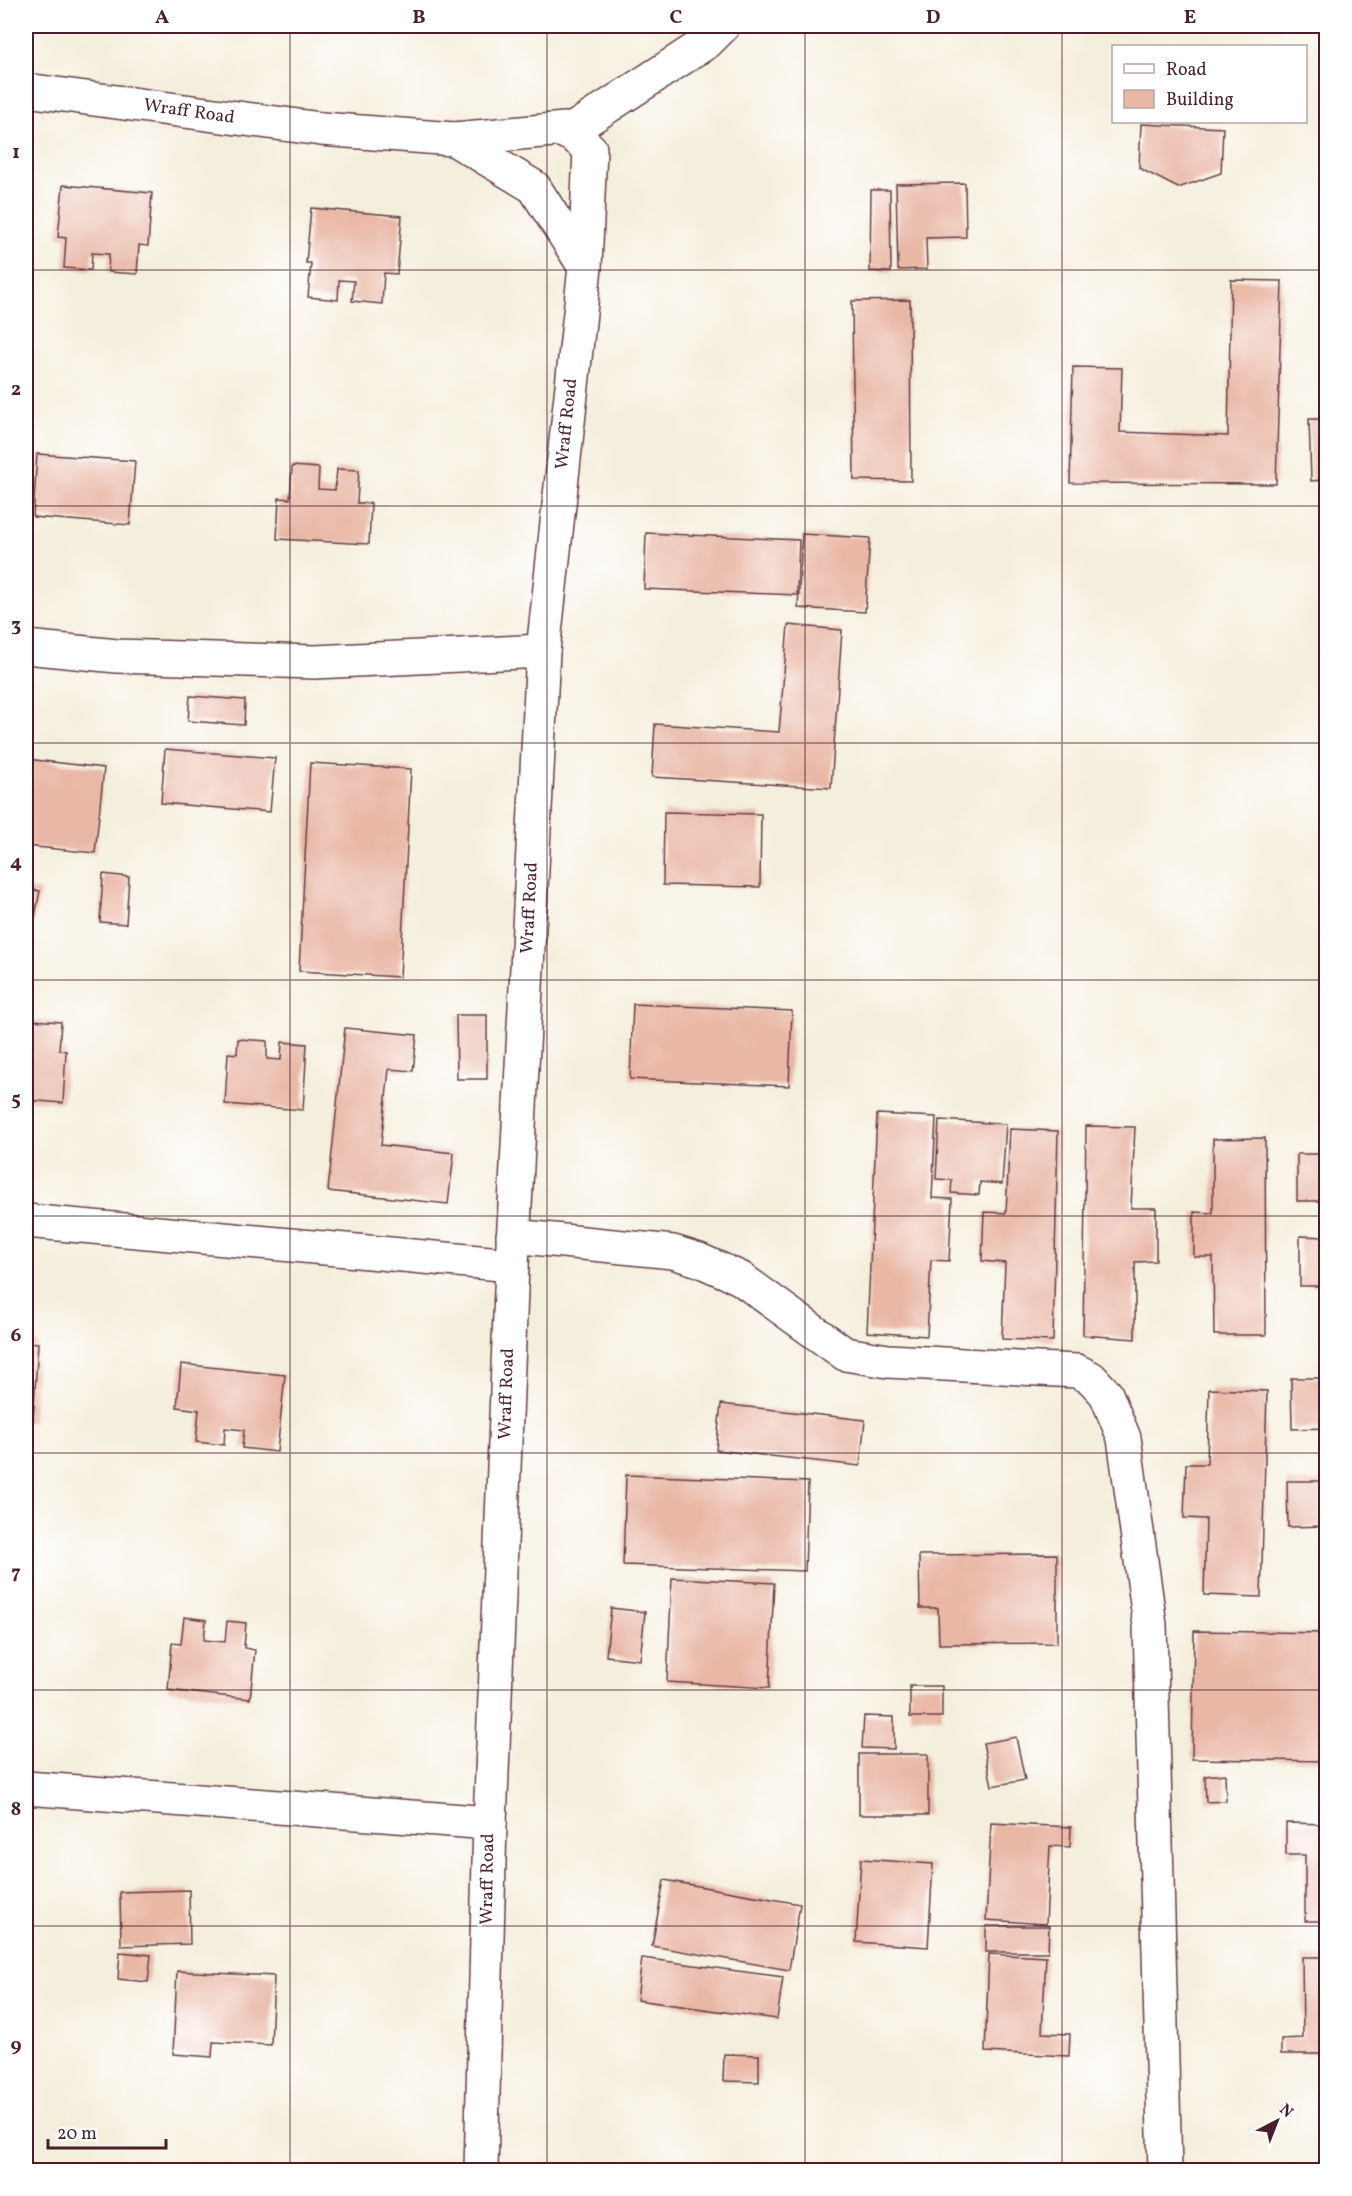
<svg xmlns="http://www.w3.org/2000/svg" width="1352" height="2196" viewBox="0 0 1352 2196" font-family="Vollkorn,serif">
  <rect width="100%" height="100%" fill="#fff"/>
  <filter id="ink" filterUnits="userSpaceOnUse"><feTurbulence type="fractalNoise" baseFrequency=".0167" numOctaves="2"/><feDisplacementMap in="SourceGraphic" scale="12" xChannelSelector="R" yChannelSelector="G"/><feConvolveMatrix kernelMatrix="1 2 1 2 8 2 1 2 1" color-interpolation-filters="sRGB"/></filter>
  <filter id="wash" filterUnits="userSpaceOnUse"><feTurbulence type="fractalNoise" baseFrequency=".008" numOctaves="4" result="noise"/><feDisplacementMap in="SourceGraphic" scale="24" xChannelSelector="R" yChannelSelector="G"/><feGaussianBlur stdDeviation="1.35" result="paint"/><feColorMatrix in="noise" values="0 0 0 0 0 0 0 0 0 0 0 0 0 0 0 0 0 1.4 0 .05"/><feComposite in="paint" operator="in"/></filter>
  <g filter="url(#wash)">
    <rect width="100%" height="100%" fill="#f4eedc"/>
    <g id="blocks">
      <g fill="#e9b7a6">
        <polygon points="1141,124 1223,128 1221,173 1178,188 1139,168"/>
        <polygon points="965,183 966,237 926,238 927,269 898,270 896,184"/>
        <polygon points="63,185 152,193 148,246 139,245 137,274 108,272 109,254 92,253 91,270 64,268 66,238 58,237"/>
        <polygon points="871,190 890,190 891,272 870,271"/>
        <polygon points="311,208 402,216 397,274 384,273 382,304 352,301 354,281 339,280 338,300 308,297 311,263 306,263"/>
        <polygon points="1231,280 1282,281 1276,484 1070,483 1073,367 1122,368 1120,432 1228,436"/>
        <polygon points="910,300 911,481 854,480 852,301"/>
        <polygon points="1309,419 1326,419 1326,480 1311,481"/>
        <polygon points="37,454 135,461 130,525 33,517"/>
        <polygon points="292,466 319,468 318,489 335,490 337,469 359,470 357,503 371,503 369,544 277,539 279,498 290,499"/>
        <polygon points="646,533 799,540 797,595 644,589"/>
        <polygon points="802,534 870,538 865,612 798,608"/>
        <polygon points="788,625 842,630 831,788 652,777 655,724 779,732"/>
        <polygon points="190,696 245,700 244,725 188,721"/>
        <polygon points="165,749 275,758 270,812 161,803"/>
        <polygon points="26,759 104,768 95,853 26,846"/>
        <polygon points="310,763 411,769 400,977 299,971"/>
        <polygon points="664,812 761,814 760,887 663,885"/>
        <polygon points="103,874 129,877 126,924 100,922"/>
        <polygon points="26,889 40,891 33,927 26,926"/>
        <polygon points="633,1004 792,1011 789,1086 630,1079"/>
        <polygon points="456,1015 487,1015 487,1079 457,1079"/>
        <polygon points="31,1020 61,1022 59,1050 66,1051 63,1103 26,1100 26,1036 30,1036"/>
        <polygon points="345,1028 417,1035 413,1071 389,1069 381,1145 454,1153 448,1204 328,1191"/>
        <polygon points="238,1039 267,1041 267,1059 281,1060 282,1042 307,1044 303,1110 225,1104 228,1053 237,1054"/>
        <polygon points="877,1114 936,1117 932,1198 952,1199 949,1261 931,1260 927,1336 867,1332"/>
        <polygon points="939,1120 1006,1124 1002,1184 980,1182 979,1195 951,1193 952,1180 936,1179"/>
        <polygon points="1086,1126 1135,1127 1131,1208 1156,1208 1156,1261 1135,1262 1135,1339 1083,1335"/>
        <polygon points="1010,1129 1058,1131 1053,1341 1002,1339 1005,1263 982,1261 984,1212 1006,1213"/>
        <polygon points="1265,1138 1266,1335 1214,1335 1213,1257 1194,1257 1194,1212 1213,1213 1213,1139"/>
        <rect x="1297" y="1154" width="29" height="47"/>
        <polygon points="1300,1236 1326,1237 1326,1286 1300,1286"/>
        <polygon points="26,1342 38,1343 33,1422 26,1422"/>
        <polygon points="181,1364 285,1375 277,1452 242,1448 244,1430 225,1428 224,1445 196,1442 199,1410 177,1407"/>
        <polygon points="1291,1378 1326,1378 1326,1428 1292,1429"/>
        <polygon points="1209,1389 1267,1391 1261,1597 1204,1595 1206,1519 1184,1518 1186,1464 1207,1464"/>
        <polygon points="721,1404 865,1420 860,1466 716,1450"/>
        <polygon points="626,1475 808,1482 805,1571 623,1565"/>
        <polygon points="1287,1481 1326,1481 1326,1526 1288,1527"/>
        <polygon points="1057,1554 1057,1643 939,1644 938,1608 920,1608 919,1555"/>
        <polygon points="672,1578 774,1583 769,1688 667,1682"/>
        <polygon points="611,1608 645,1612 640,1660 606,1656"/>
        <polygon points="184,1617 206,1620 204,1640 225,1642 227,1621 246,1623 244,1648 255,1650 250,1699 168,1690 172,1643 181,1644"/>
        <polygon points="1194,1631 1326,1633 1326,1761 1192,1759"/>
        <rect x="910" y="1686" width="32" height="31"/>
        <polygon points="864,1716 894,1717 894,1749 862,1748"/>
        <polygon points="1016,1737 1025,1780 992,1786 983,1743"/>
        <rect x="859" y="1754" width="69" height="61"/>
        <polygon points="1225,1774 1226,1801 1206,1802 1205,1776"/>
        <polygon points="991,1823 1071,1827 1070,1847 1050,1846 1046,1924 986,1920"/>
        <polygon points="1286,1823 1326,1824 1326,1921 1305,1921 1305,1855 1286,1855"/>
        <polygon points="861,1859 933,1864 928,1947 856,1942"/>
        <polygon points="664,1880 800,1904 789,1970 652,1946"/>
        <polygon points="189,1890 190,1944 121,1946 120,1892"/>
        <polygon points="986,1926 1049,1926 1048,1952 986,1952"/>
        <polygon points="120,1952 151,1955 148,1982 118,1979"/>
        <polygon points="989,1954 1046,1957 1042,2033 1070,2034 1069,2056 985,2052"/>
        <polygon points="1302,1957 1326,1957 1326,2054 1281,2054 1281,2039 1303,2038"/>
        <polygon points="642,1958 783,1977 777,2019 637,2000"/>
        <polygon points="177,1971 274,1976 271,2045 213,2042 212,2057 173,2054"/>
        <polygon points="724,2054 759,2055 759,2082 723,2081"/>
      </g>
    </g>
  </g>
  <g filter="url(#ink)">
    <use href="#blocks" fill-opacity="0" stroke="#643e46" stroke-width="1.5"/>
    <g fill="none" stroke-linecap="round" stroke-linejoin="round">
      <defs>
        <g id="street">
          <polyline points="26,90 321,129 454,139 534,187 585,267 543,651 512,1265 490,1823 481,2170"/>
          <polyline points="567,133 707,42 723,26"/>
          <polyline points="454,139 565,129 590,149 585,267"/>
          <polyline points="26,647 117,656 315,662 543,651"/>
          <polyline points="26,1221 512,1265"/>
          <polyline points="513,1236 673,1252 699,1260 740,1278 845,1354 888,1361 1077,1371 1091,1378 1106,1394 1124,1438 1150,1625 1165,2170"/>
          <polyline points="26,1788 490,1823"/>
        </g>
      </defs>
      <use href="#street" stroke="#643e46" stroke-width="36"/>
      <use href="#street" stroke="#fff" stroke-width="33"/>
    </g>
  </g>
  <path fill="none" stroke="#4a1f2b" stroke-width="1.5" stroke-opacity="0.55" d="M290,26V2170M547,26V2170M805,26V2170M1062,26V2170M26,270H1326M26,506H1326M26,743H1326M26,980H1326M26,1216H1326M26,1453H1326M26,1690H1326M26,1926H1326"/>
  <g text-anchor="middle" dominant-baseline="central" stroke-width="4.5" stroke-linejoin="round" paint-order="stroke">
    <g font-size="18" fill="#4a1f2b" stroke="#fff">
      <text transform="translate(189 112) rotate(8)">Wraff Road</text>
      <text transform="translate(567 424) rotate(-84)">Wraff Road</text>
      <text transform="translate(530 908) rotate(-87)">Wraff Road</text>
      <text transform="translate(507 1394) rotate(-88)">Wraff Road</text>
      <text transform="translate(488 1879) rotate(-89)">Wraff Road</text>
    </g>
  </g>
  <rect width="1352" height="2196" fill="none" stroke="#fff" stroke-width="66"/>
  <rect x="1112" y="45" width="195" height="78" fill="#ffffff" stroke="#b7a5aa" stroke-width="1.5"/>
  <rect x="1124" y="64" width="30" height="9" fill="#ffffff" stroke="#b7a5aa" stroke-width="1.5"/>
  <text x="1166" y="75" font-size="18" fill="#4a1f2b">Road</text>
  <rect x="1124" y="90" width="30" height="18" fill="#e9b7a6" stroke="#b7a5aa" stroke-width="1.5"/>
  <text x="1166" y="105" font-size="18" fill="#4a1f2b">Building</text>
  <g transform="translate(1277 2121) rotate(42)" stroke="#ffffff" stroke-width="4.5" paint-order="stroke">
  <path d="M0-4.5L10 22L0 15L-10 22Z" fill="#4a1f2b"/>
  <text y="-9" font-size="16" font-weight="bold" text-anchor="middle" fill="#4a1f2b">N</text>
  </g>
  <path d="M48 2139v9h118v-9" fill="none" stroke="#4a1f2b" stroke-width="3"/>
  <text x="57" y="2139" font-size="18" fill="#4a1f2b" stroke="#ffffff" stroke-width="4.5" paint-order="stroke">20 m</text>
  <rect x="33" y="33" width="1286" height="2130" fill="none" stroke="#4a1f2b" stroke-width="2"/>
  <g font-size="20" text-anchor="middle" font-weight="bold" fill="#4a1f2b">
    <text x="162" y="23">A</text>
    <text x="419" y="23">B</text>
    <text x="676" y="23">C</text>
    <text x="933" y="23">D</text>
    <text x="1190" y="23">E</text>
    <text x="16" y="158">1</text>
    <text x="16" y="395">2</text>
    <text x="16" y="631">3</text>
    <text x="16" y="868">4</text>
    <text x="16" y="1105">5</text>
    <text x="16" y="1341">6</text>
    <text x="16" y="1578">7</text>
    <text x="16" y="1815">8</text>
    <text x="16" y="2051">9</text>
  </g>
</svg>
